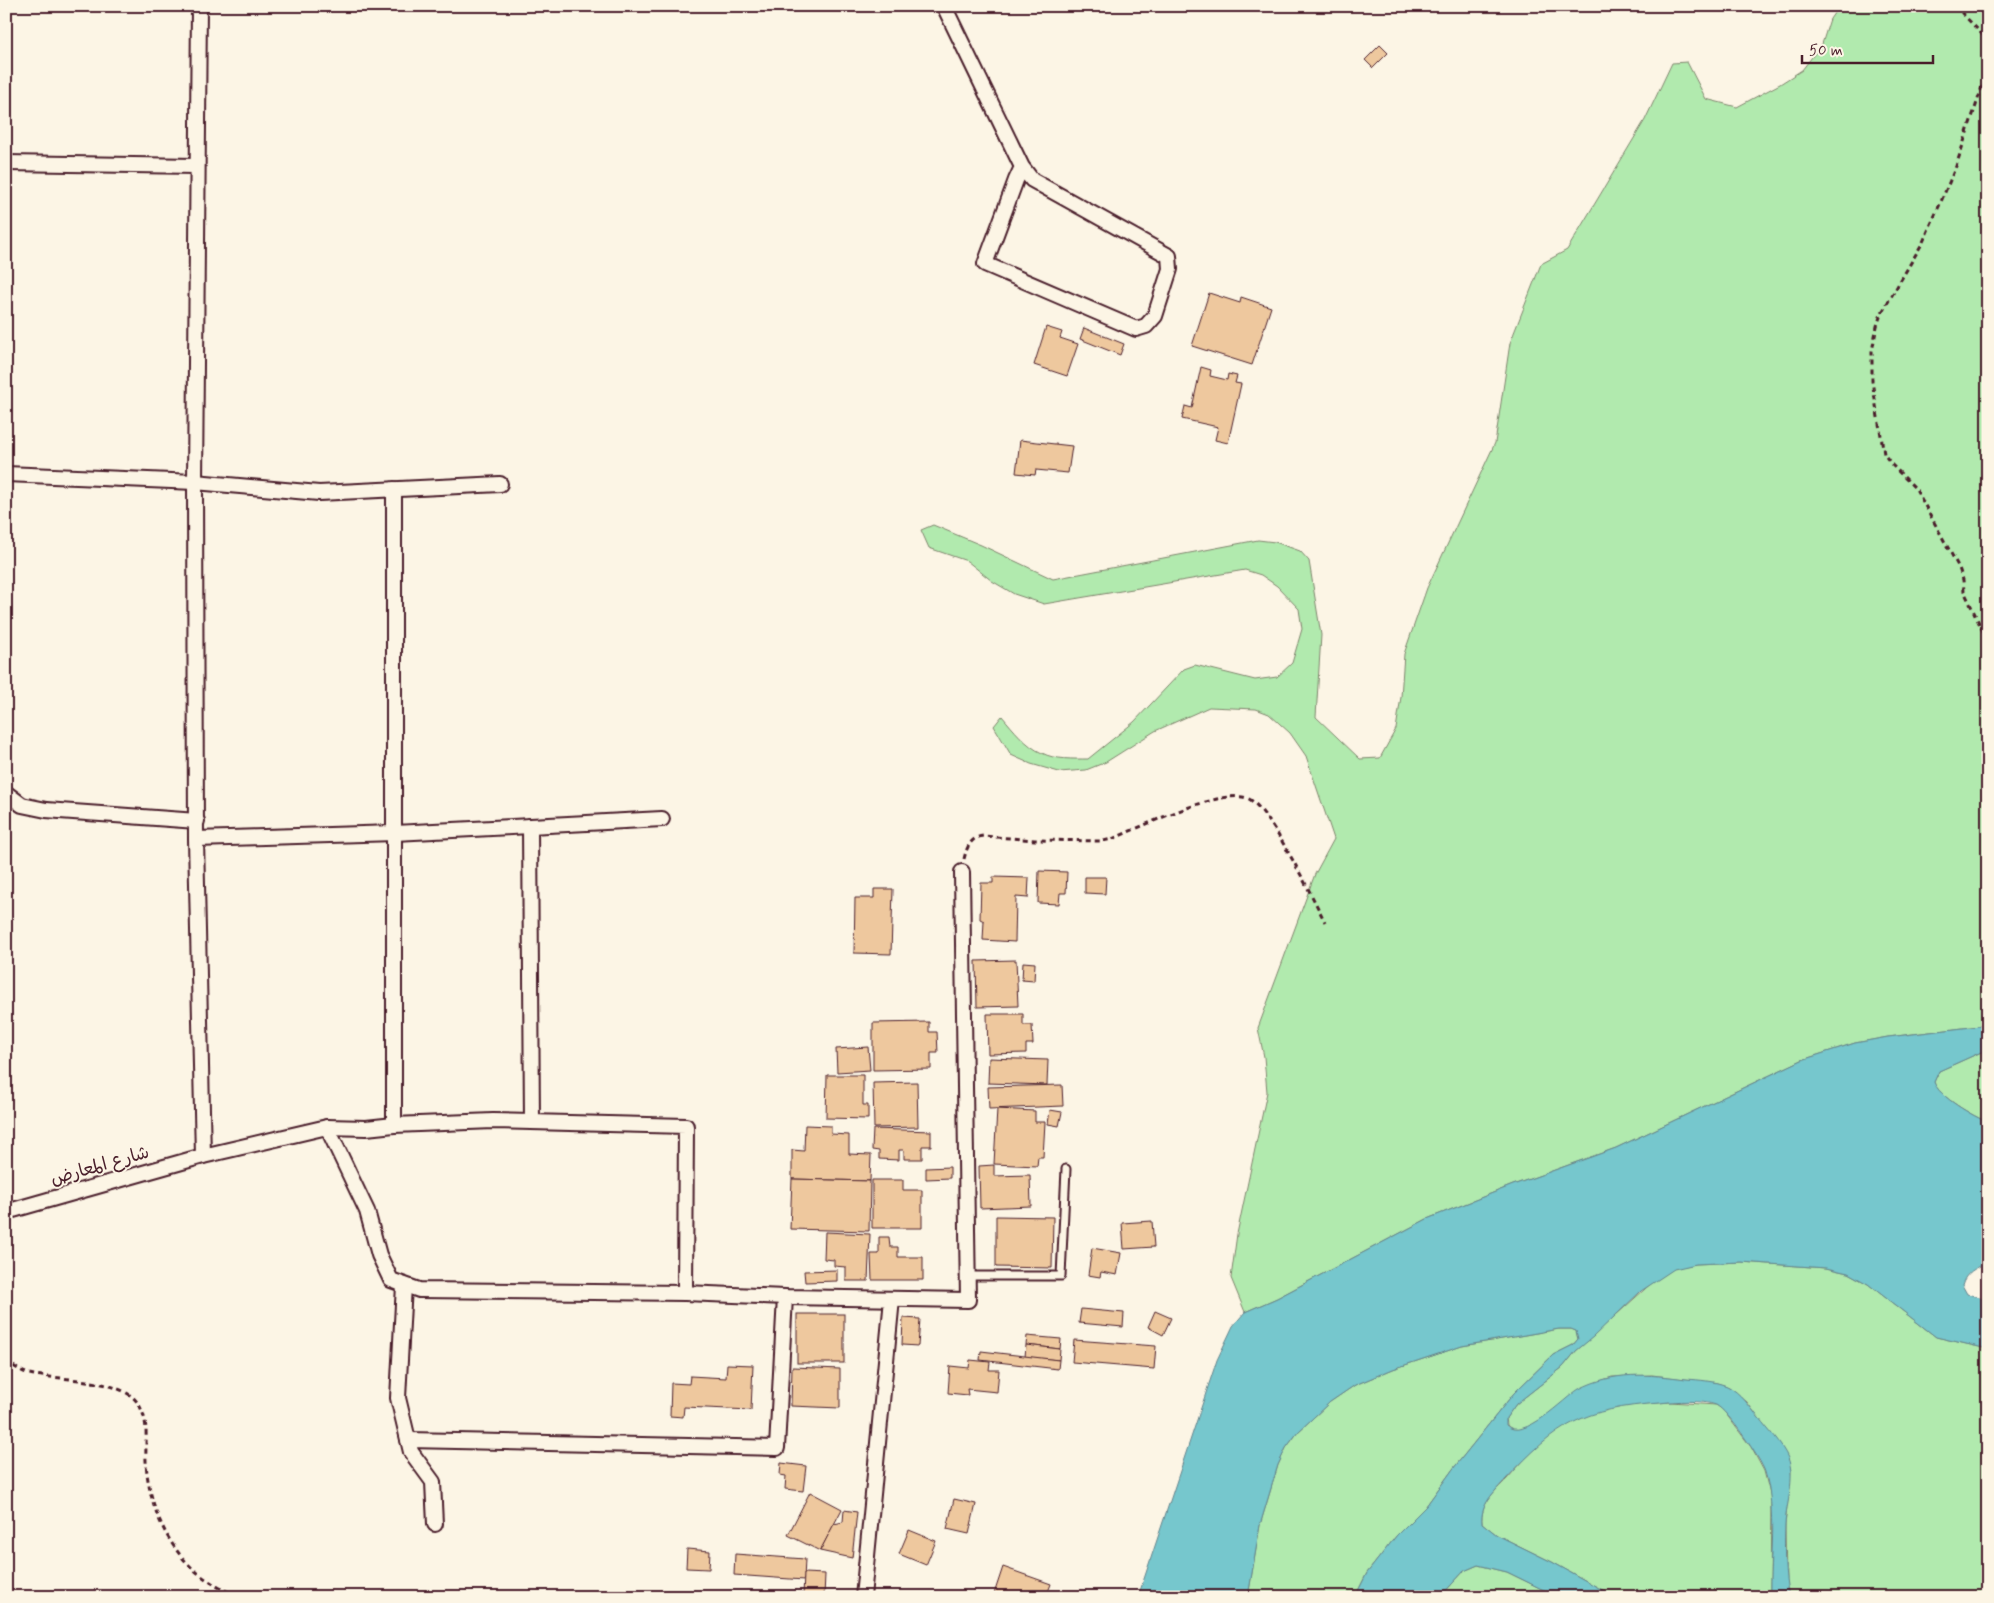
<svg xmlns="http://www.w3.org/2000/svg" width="1994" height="1603" viewBox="0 0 1994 1603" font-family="Mynerve,'Playpen Sans Arabic',sans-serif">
  <rect width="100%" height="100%" fill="#fcf5e5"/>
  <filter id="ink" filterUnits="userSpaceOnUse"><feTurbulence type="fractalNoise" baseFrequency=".02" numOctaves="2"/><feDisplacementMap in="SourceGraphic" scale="10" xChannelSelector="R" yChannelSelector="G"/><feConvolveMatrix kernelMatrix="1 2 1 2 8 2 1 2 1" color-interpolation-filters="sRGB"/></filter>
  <g filter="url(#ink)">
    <g fill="#b1eaae" stroke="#7e846c">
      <path d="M1839,6H1988V1025L1888,1037L1855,1043L1802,1060L1616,1148L1513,1185L1427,1219L1277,1298L1245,1312L1231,1278L1237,1234L1267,1092L1264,1057L1258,1028L1315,874L1334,839L1306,756L1290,733L1269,714L1256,709L1209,707L1155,731L1106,762L1086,770L1059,772L1031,764L1011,755L994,726L1002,716C1013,729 1026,746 1042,753C1055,760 1074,759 1088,759L1134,722L1184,669L1195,665L1255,680L1277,677L1292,663L1302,629L1299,609L1277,586L1261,575L1245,570L1044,604L1014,594L992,581L967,561L929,548L921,530L933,525L981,545L1053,579L1258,540L1275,542L1300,551L1309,561L1321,635L1316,717L1360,759L1380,758L1396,729L1401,697L1404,654L1427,588L1495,443L1510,343L1541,264L1567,250L1645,120L1672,63L1687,62L1706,99L1737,107L1780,84L1802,70L1822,44L1830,19Z"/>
      <path d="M1988,1049V1122C1974,1117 1938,1096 1934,1082L1939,1071Z"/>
      <path d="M1741,1262L1826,1268L1848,1273L1868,1284L1936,1337L1988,1349V1597H1789L1786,1583L1785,1525L1791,1471L1787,1458L1747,1402L1729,1387L1717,1383L1652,1375L1612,1377L1597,1382L1534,1424C1525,1428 1515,1434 1507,1425L1506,1418L1516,1404L1563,1367L1576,1351L1655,1280L1674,1268L1696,1264Z"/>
      <polygon points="1559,1329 1571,1329 1576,1331 1578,1339 1573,1345 1553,1355 1514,1393 1453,1469 1426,1506 1397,1535 1367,1573 1355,1597 1248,1597 1260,1525 1278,1465 1286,1448 1298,1432 1330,1402 1355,1385 1393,1369 1462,1346"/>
      <path d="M1670,1402L1716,1405L1723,1410L1751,1447L1764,1471L1771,1498L1770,1597H1615L1552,1562L1497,1535L1482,1523C1480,1504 1494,1492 1507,1479C1521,1463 1536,1446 1553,1433C1586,1407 1630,1405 1670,1402Z"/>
      <polygon points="1478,1565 1507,1572 1558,1597 1440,1597 1464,1571"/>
    </g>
    <path fill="#76c7cd" stroke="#64848c" d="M1988,1025V1049L1939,1071L1934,1082C1938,1096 1974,1117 1988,1122V1263C1976,1267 1965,1273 1962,1285L1967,1294L1988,1299V1349L1936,1337L1868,1284L1848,1273L1826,1268L1741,1262L1696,1264L1674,1269L1641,1291L1593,1337L1576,1351L1563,1367L1516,1404L1506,1418V1425C1523,1443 1564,1398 1579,1389C1614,1371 1648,1374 1686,1379C1700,1380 1714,1381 1727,1386C1740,1392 1750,1407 1759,1418C1768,1430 1782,1444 1788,1458C1796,1478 1786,1504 1785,1525C1784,1549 1784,1574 1789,1597H1770C1769,1556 1777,1512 1765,1472C1761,1459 1728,1411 1716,1405C1703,1400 1674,1401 1660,1403C1583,1409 1558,1423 1506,1479C1494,1492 1480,1505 1482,1523L1497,1535L1552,1562L1615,1597H1558L1507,1572L1478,1565L1464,1571L1440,1597H1355L1367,1573L1397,1535L1426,1506L1453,1469L1514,1393L1553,1355L1573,1345L1578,1339L1576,1331L1571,1329H1559L1462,1346L1393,1369L1355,1385L1330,1402L1298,1432L1286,1448L1278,1465L1260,1525L1248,1597H1138L1217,1360L1233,1326L1245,1312L1277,1298L1427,1219L1513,1185L1616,1148L1802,1060L1855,1043L1888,1037Z"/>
    <g fill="#eec89e" stroke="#4a1f2b">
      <polygon points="1380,45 1388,53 1373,68 1365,60"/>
      <polygon points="1209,293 1240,303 1241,297 1271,307 1252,365 1192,346"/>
      <polygon points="1046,327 1062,332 1060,338 1078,344 1067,376 1034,365"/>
      <polygon points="1084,328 1124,344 1120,355 1080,339"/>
      <polygon points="1201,367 1211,370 1210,376 1227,380 1228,374 1237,376 1235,383 1241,384 1228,443 1215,440 1218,427 1182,419 1185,406 1192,408"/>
      <polygon points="1020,440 1072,446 1068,473 1036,470 1035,475 1016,473"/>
      <polygon points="1039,871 1067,872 1066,893 1060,893 1059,904 1038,903"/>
      <polygon points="993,877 1029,878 1028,898 1016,897 1015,942 983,940 984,921 980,919 981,883 993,883"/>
      <polygon points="1085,877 1106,877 1105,894 1085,893"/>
      <polygon points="874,889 893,889 891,954 854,953 855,898 874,898"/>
      <polygon points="1016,960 1018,1006 977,1007 976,961"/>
      <polygon points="1023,962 1035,963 1034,981 1022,980"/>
      <polygon points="987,1014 1023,1014 1023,1025 1032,1025 1033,1044 1026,1044 1026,1053 988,1054"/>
      <polygon points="929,1022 929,1032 937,1032 938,1053 931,1053 931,1069 873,1070 873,1023"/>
      <polygon points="868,1047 870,1070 837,1072 836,1049"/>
      <polygon points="989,1058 1048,1060 1047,1085 988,1083"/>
      <polygon points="827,1075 863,1075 863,1105 868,1105 868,1119 826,1118"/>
      <polygon points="917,1082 918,1127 874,1128 873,1083"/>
      <polygon points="1062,1085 1063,1106 989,1109 988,1087"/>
      <polygon points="997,1109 1035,1111 1035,1122 1045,1122 1043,1157 1038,1157 1037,1166 994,1164"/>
      <polygon points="1050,1110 1062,1112 1059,1126 1048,1124"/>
      <polygon points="805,1125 831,1126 831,1134 849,1135 849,1154 871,1155 870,1181 792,1179 792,1150 804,1151"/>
      <polygon points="873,1129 931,1131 931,1146 922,1146 922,1159 904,1159 904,1150 899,1150 899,1160 879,1159 879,1151 872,1150"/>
      <polygon points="994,1165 994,1176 1030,1175 1031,1206 980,1208 979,1166"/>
      <polygon points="950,1167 950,1178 926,1179 926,1168"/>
      <polygon points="792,1179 870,1181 869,1231 790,1229"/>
      <polygon points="872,1180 903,1180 903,1190 922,1190 922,1228 872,1228"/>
      <polygon points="996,1216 1053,1217 1052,1268 996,1267"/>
      <polygon points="1152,1221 1154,1247 1124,1249 1122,1223"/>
      <polygon points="825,1232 870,1234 868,1281 846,1281 846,1267 834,1266 834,1260 824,1259"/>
      <polygon points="879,1237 889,1237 890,1247 898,1247 898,1257 923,1257 923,1280 872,1280 871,1254 879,1254"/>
      <polygon points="1092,1248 1121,1253 1117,1275 1101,1272 1100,1277 1088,1275"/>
      <polygon points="837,1270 837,1281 805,1282 804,1271"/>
      <polygon points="1081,1309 1124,1313 1123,1327 1079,1323"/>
      <polygon points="1155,1311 1171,1318 1163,1335 1148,1327"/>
      <rect x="797" y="1314" width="47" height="49"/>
      <polygon points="903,1318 920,1319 918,1346 902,1345"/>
      <polygon points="1027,1336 1061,1339 1060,1349 1026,1345"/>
      <polygon points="1074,1340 1156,1346 1154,1369 1072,1362"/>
      <polygon points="1026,1345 1060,1349 1059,1360 1025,1357"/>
      <polygon points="981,1351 1059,1360 1058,1369 980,1360"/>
      <polygon points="970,1360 990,1362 989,1370 999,1370 997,1392 967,1389 968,1395 948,1393 950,1366 969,1368"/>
      <polygon points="727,1364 753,1365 751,1410 684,1407 683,1417 670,1416 671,1383 689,1384 690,1376 726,1378"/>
      <polygon points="792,1367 840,1369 840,1408 791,1406"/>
      <polygon points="781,1463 806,1466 803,1491 785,1489 786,1476 780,1475"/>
      <polygon points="810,1492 842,1509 820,1551 788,1535"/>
      <polygon points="954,1499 976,1504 969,1534 947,1529"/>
      <polygon points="844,1510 857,1512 852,1558 820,1551 834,1524 843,1522"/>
      <polygon points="909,1530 936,1541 926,1565 899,1554"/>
      <polygon points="687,1549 710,1551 709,1569 686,1568"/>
      <polygon points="735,1554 805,1559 804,1580 734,1575"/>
      <polygon points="1003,1567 1051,1584 1046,1597 993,1597"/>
      <polygon points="804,1573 825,1574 824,1597 803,1597"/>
    </g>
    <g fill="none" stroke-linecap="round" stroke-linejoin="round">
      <defs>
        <polyline id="service" points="968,1276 1061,1276 1066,1169"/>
        <g id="minor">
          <polyline points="199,6 195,482 196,839 203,1156"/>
          <polyline points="944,6 1022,167 1032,180 1169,256 1170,269 1155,316 1146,326 1136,329 985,264 1016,180 1022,167"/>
          <polyline points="6,163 196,166"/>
          <polyline points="6,474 195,482 319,493 500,484"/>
          <polyline points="6,793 22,805 46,810 197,821"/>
          <polyline points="530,826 532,1122"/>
          <polyline points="196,839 395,833 662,819"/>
          <polyline points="394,1125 394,489"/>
          <polyline points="327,1127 367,1211 379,1255 391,1280 419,1290 685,1293"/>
          <polyline points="6,1212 203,1156 327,1127 366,1128 394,1125 493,1121 686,1126 685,1293 785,1297 968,1300 962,872"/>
          <polyline points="404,1285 398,1398 411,1452 433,1482 435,1524"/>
          <polyline points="408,1440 777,1448 785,1297"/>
          <polyline points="863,1597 892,1299"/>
        </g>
      </defs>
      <use href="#service" stroke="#4a1f2b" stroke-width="11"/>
      <use href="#minor" stroke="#4a1f2b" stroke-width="18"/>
      <g stroke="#4a1f2b" stroke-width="3" stroke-dasharray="5 4" stroke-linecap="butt">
        <polyline points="1955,6 1982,34 1988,47"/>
        <polyline points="1988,69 1956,166 1940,204 1923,242 1881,314 1877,326 1872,351 1872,381 1884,454 1892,465 1916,489 1959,568 1963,580 1964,591 1988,642"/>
        <path d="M964,859C967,847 970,838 983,836L1035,840L1103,841L1112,839C1139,828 1224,786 1249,799C1269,809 1313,898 1325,922"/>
        <path d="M6,1361C13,1366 22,1372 29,1374C58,1380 120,1378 137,1402C150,1420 145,1440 146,1461C148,1507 171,1559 212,1583C220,1589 230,1592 239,1597"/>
      </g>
      <use href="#service" stroke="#fcf5e5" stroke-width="7"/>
      <use href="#minor" stroke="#fcf5e5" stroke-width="14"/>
    </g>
  </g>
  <g text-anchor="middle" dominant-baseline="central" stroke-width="4" stroke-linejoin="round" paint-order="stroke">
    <g font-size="18" fill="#4a1f2b" stroke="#fcf5e5">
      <text transform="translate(100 1166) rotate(-16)">شارع المعارض</text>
    </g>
  </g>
  <rect width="1994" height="1603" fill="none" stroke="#fcf5e5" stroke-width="25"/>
  <rect x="12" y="12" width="1969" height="1578" fill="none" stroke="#4a1f2b" stroke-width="2" filter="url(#ink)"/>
  <path d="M1802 55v8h131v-8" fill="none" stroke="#4a1f2b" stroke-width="2.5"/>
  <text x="1809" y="55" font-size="15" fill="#4a1f2b" stroke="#fcf5e5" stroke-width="4" paint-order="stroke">50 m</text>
</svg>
